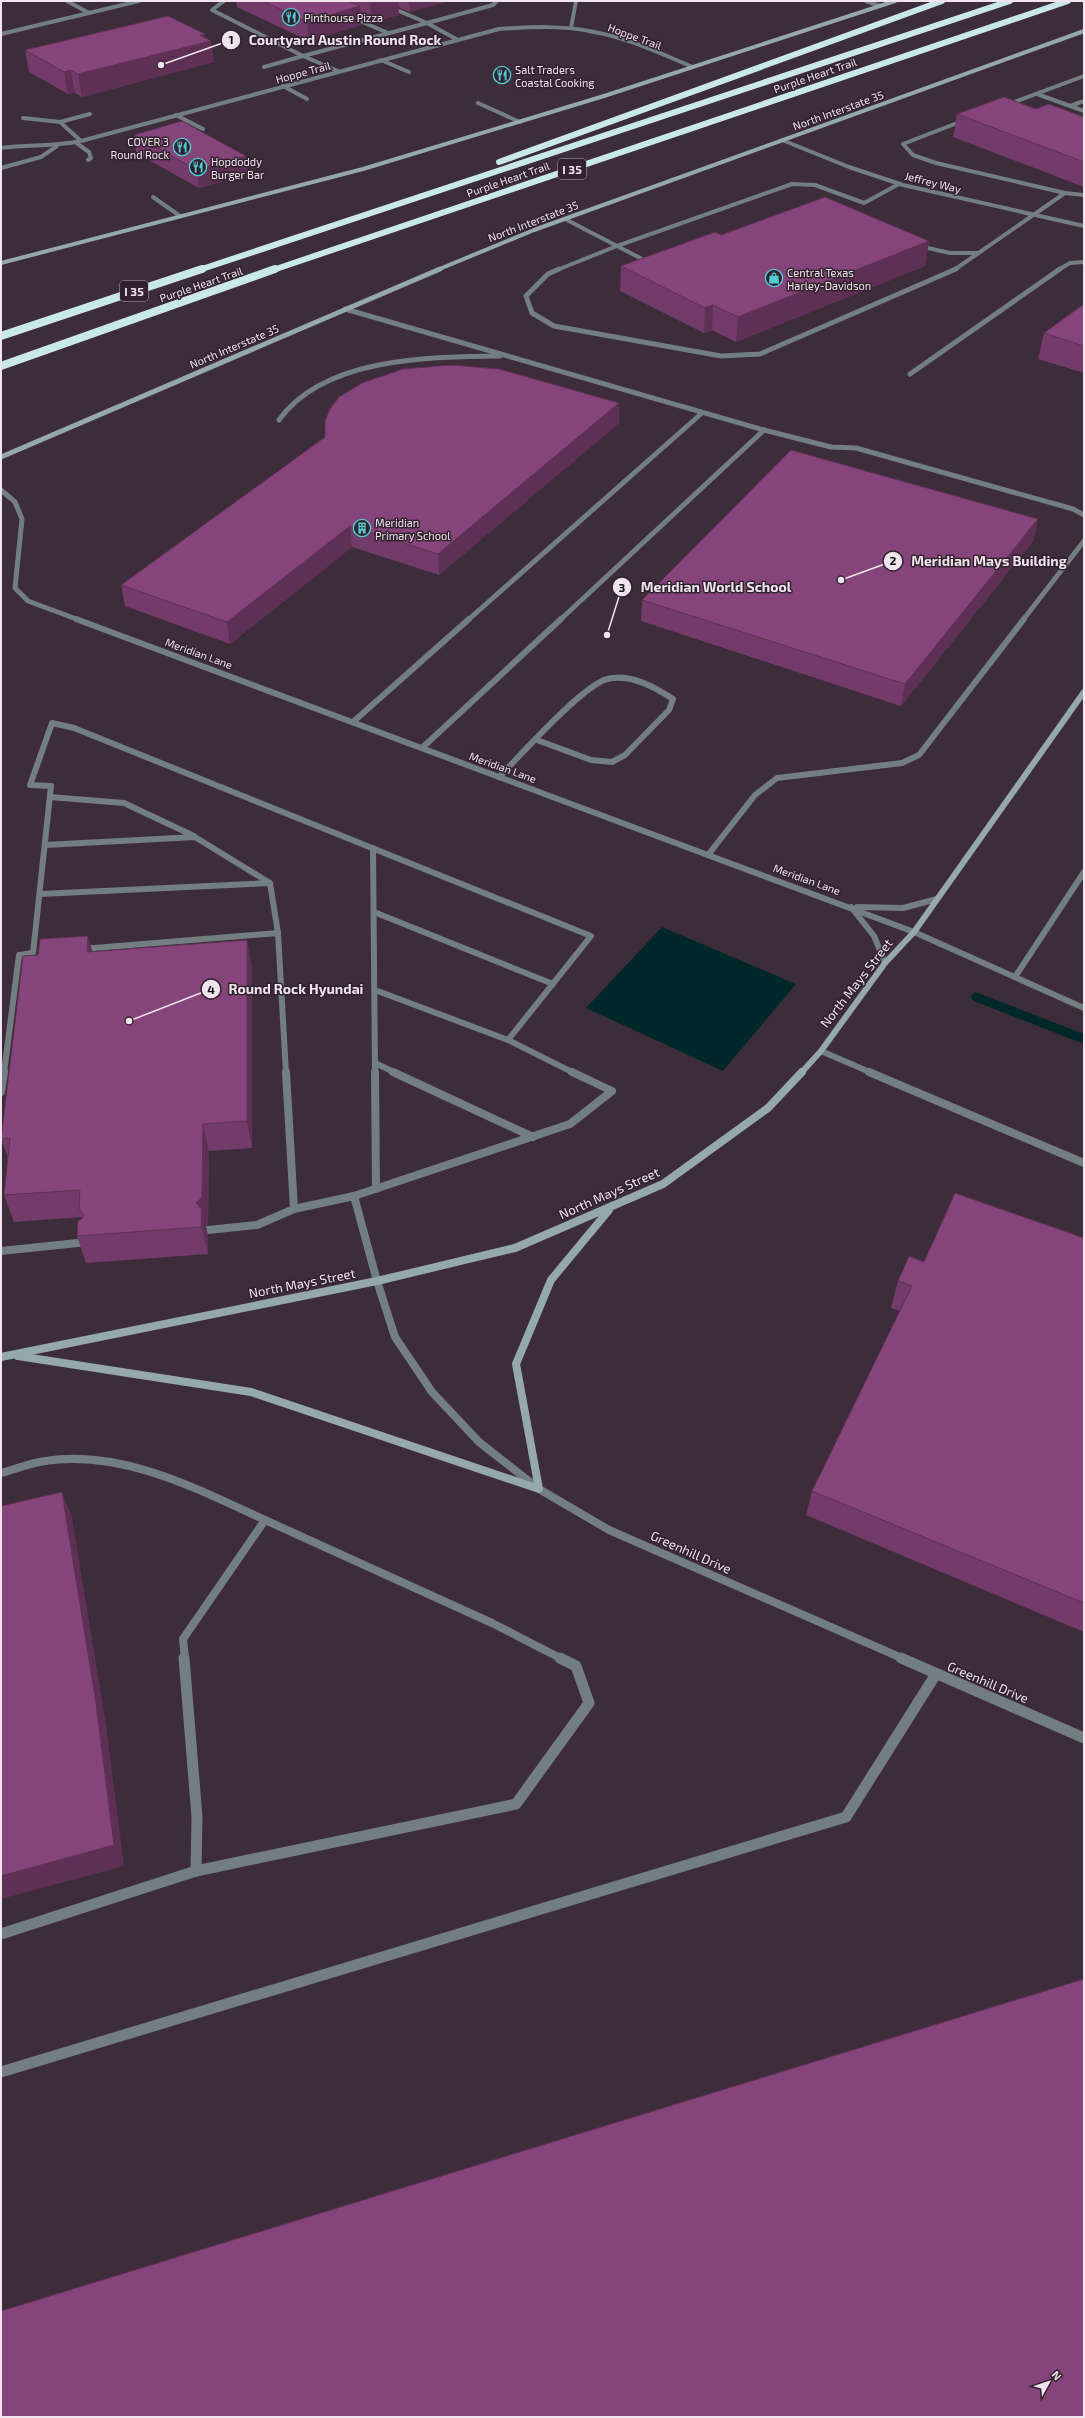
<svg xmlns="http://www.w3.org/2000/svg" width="1085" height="2418" viewBox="0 0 1085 2418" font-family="'Exo 2',sans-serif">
  <rect width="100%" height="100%" fill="#3d2c39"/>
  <polygon fill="#00282a" points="662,927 796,984 723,1071 586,1008"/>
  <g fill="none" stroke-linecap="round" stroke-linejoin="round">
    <polyline stroke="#00282a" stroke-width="9" points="976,997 1084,1039"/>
    <g stroke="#727e7f" stroke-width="4">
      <polyline points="67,1 89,13"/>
      <polyline points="224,1 212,10 303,56 427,23"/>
      <polyline points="376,1 427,23"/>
      <polyline points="866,1 880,6"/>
      <polyline points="351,17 388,33"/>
      <polyline points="571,28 576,1"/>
      <polyline points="456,39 427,23 493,5 497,1"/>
      <polyline points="381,60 409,72"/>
      <polyline points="264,67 303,56 338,71"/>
      <polyline points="283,86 307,99"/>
      <polyline points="1037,94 1084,111"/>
      <polyline points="478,103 520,122"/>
      <polyline points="1006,105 1084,76"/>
      <polyline points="1070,106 1084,101"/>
      <polyline points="176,115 203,129"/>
      <polyline points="23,118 60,122 90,114"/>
      <polyline points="60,122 81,141"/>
      <polyline points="75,142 89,152 91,158 88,160"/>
      <polyline points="1065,193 1084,195"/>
      <polyline points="153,197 180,216"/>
      <polyline points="617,246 792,184 815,185 864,203 899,184"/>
      <polyline points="617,246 644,260 653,261"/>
      <polyline points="919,246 950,253 978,253"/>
      <polyline points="557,270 617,246 565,219"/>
      <polyline points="954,270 1065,193 936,163 913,155 903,144 965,120"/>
      <polyline points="1058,270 1070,263 1084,262"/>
    </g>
    <g stroke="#727e7f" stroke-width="5">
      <polyline points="559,269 548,274 526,296 532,313 554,326 721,356 760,354 956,269"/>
      <polyline points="345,309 764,430 560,620"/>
      <polyline points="910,374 1060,269"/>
      <path d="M279,420C324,357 430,357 500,356"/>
      <polyline points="764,430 831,447 856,448 1073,509 1084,515"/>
      <polyline points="468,620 702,413"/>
      <polyline points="1023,620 1084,541"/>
    </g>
    <g stroke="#727e7f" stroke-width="6">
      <polyline points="353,722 469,619"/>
      <polyline points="422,748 561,619"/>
      <path d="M499,777C520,756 582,686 607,679C630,673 655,687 673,699L669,710L625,755L612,762L591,760L537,740"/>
      <polyline points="50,797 124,803 194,836"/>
      <polyline points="373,848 375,1073"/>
      <polyline points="708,855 755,795 777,778 902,763 919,755 1024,619"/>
      <polyline points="270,883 278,933"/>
      <polyline points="40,894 270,883 195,837 45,845"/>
      <polyline points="374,912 553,984"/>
      <polyline points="914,932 1084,1008"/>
      <polyline points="82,949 278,933 286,1073"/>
      <polyline points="1015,977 1084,872"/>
      <polyline points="375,990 508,1040"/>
      <polyline points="821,1051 872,1073"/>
      <polyline points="375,1063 396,1073"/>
      <polyline points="4,1073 19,955 33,953 51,786 30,785 52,723 74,728 591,936 508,1040 574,1073"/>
    </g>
    <g stroke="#727e7f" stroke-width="8">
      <polyline points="286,1072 294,1209"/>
      <polyline points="375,1072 376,1189"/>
      <polyline points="393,1072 533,1137"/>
      <polyline points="869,1072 1084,1163"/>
      <polyline points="1,1092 4,1072"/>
      <polyline points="354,1196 377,1281"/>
      <polyline points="208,1230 257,1225 294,1209 354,1196 570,1124 612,1091 572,1072"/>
      <polyline points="1,1251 87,1242"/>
      <path d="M1,1473C16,1469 30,1463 45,1461C122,1449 197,1489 265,1520L183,1639L185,1659"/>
      <polyline points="265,1520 492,1623 562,1659"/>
    </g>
    <g stroke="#727e7f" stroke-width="11">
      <polyline points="196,1871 516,1804 589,1703 576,1666 560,1658"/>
      <polyline points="1,1934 196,1871 197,1817 184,1658"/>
      <polyline points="1,2072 846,1817 936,1674"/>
    </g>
    <g stroke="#727e7f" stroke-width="4">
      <polyline points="782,140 849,167 903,185 1084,226"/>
      <path d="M1,148C28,144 54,147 81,141L499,29C531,27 563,25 594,32C629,38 661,54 693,67"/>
      <polyline points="1,168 41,157 57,146"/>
    </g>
    <polyline stroke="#727e7f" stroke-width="4" points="1,34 139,1"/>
    <polyline stroke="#727e7f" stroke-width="5" points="1,490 15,502 22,519 15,588 28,601 79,620"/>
    <g stroke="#727e7f" stroke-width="6">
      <polyline points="76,619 914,932"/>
      <polyline points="851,907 874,936 885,963"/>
      <polyline points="857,907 903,908 937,899"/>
    </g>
    <polyline stroke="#727e7f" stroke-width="8" points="377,1281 395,1337 432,1392 479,1442 539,1489 609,1530 904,1659"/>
    <polyline stroke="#727e7f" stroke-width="11" points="901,1658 1084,1738"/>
    <g stroke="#95a9aa" stroke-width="4">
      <polyline points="1,263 363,169 604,96 895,1"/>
      <polyline points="437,270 534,230 1084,31"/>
    </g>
    <polyline stroke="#95a9aa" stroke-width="5" points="1,457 440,269"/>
    <polyline stroke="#95a9aa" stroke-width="6" points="801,1073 821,1051 885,963 914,932 1084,692"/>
    <g stroke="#95a9aa" stroke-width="8">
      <polyline points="18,1356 251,1392 539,1489 516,1364 551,1280 609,1210"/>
      <polyline points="1,1357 377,1281 515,1248 663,1184 768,1108 802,1072"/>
    </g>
    <g stroke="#c9e8ea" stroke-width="6">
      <polyline points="499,162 942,1"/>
      <polyline points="199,270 1010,1"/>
      <polyline points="273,270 1068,1"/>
    </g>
    <g stroke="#c9e8ea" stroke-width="8">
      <polyline points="1,336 202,269"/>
      <polyline points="1,366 275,269"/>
    </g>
  </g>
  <g fill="#733b69">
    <polygon points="236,1 449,1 410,12 398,7 399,15 372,22 360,17 361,25 309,41 237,7"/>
    <polygon points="205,38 214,62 82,97 75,93 68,94 29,72 25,50"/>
    <polygon points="1036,109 1084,117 1084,187 953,137 957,114"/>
    <polygon points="134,135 248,174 199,188 136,153"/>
    <polygon points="721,235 929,241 925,266 736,342 712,330 704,333 620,291 621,266"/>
    <polygon points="1084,304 1084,373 1038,359 1044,333"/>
    <polygon points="619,403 619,423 439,575 352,547 230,644 125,606 121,585"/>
    <polygon points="1034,540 901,706 641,621 642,600"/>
    <polygon points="92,951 252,968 252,1148 209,1151 208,1224 206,1227 208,1236 208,1254 86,1263 77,1236 82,1220 82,1217 14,1222 4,1195 8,1158 1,1139"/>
    <polygon points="1084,1238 1084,1632 806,1515 812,1491 900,1311 891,1308 898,1281 924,1262"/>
  </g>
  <g fill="#5e3055">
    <polygon points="379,1 398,1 399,15 372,22 370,3"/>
    <polygon points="409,1 449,1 410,12"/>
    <polygon points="360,6 361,25 309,41 307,22"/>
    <polygon points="205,34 206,42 211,41 214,62 82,97 78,74"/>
    <polygon points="71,70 75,93 68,94 64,72"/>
    <polygon points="246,156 248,174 199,188 197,170"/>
    <polygon points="929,241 925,266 736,342 738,317"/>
    <polygon points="713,305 712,330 704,333 705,308"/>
    <polygon points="619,403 619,423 439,575 438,554"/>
    <polygon points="1038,519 1034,540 901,706 905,684"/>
    <polygon points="350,526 352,547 230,644 227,622"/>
    <polygon points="88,936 96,964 87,952"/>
    <polygon points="247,940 252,968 252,1148 247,1121"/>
    <polygon points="203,1124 209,1151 208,1224 206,1227 208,1236 208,1254 196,1203"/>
    <polygon points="62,1492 72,1517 106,1725 124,1866 1,1899 1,1876"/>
  </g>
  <g fill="#86457a" stroke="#5e3055">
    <polygon points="263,1 348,1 360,6 307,22"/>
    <polygon points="366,1 379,1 370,3"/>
    <polygon points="168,16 205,34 200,35 211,41 78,74 71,70 64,72 25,50"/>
    <polygon points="1004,97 1036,109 1049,104 1084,117 1084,162 957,114"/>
    <polygon points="182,121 246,156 197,170 134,135"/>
    <polygon points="825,197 929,241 738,317 713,305 705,308 621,266 715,232 721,235"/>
    <polygon points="1084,304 1084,346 1044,333"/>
    <polygon points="451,365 499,369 619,403 438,554 350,526 227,622 121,585 325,437 325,421 330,409 339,397 362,383 403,369"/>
    <polygon points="791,450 1038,519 905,684 642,600"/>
    <polygon points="88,936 87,952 247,940 247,1121 203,1124 202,1197 196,1203 202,1209 201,1227 77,1236 78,1221 82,1219 84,1215 79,1209 80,1190 4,1195 10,1138 1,1139 23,956 38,955 40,939"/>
    <polygon points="955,1193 1084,1238 1084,1603 812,1491 912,1286 898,1281 909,1256 924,1262"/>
    <polygon points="62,1492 96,1703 114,1845 1,1876 1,1506"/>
    <polygon points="1084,1979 1084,2417 1,2417 1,2311"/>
  </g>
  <defs>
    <symbol id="restaurant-ring" viewBox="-11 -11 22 22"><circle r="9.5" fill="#32222e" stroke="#51ccd2" stroke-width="1.5"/><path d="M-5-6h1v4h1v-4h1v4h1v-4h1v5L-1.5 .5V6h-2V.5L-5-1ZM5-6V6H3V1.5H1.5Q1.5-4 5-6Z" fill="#51ccd2"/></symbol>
    <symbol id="shop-ring" viewBox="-11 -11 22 22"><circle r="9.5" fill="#32222e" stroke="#51ccd2" stroke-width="1.5"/><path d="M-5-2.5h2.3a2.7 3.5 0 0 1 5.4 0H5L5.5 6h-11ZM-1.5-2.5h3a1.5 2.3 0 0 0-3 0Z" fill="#51ccd2"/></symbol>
    <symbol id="building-ring" viewBox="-11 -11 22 22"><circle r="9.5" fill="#32222e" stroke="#51ccd2" stroke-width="1.5"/><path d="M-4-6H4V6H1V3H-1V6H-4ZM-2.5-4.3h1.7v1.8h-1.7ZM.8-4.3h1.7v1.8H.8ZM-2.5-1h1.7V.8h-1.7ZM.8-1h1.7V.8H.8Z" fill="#51ccd2"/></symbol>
  </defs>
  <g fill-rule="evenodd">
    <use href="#restaurant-ring" x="281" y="7" width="20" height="20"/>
    <use href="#restaurant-ring" x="492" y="65" width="20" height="20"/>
    <use href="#restaurant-ring" x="172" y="137" width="20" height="20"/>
    <use href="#restaurant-ring" x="188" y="157" width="20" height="20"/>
    <use href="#shop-ring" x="764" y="268" width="20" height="20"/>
    <use href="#building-ring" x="352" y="518" width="20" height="20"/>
  </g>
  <g text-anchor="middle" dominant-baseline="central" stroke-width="3" stroke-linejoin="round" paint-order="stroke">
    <g font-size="11" fill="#f0e5ed" stroke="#32222e" text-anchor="start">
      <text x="304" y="17">Pinthouse Pizza</text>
      <text x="515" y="69">Salt Traders<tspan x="515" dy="13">Coastal Cooking</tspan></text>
      <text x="169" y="141" text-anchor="end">COVER 3<tspan x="169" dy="13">Round Rock</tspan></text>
      <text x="211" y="161">Hopdoddy<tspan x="211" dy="13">Burger Bar</tspan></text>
      <text x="787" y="272">Central Texas<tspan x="787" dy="13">Harley-Davidson</tspan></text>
      <text x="375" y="522">Meridian<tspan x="375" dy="13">Primary School</tspan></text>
    </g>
    <g font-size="11" fill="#f0e5ed" stroke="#32222e">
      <text transform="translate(635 36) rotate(20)">Hoppe Trail</text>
      <text transform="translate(303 72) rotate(-15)">Hoppe Trail</text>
      <text transform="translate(815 75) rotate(-19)">Purple Heart Trail</text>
      <text transform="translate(838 110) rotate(-20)">North Interstate 35</text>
      <text transform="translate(508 179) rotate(-19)">Purple Heart Trail</text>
      <text transform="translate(933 182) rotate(14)">Jeffrey Way</text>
      <text transform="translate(533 221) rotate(-21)">North Interstate 35</text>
      <text transform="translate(201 284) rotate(-19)">Purple Heart Trail</text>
      <text transform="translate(234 346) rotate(-23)">North Interstate 35</text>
      <text transform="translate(199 653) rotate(20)">Meridian Lane</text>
      <text transform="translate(503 767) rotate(20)">Meridian Lane</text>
      <text transform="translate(807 879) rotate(20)">Meridian Lane</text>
    </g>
    <g fill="#32222e" stroke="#b7aab4" stroke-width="1">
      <rect x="558" y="159" width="28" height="20" rx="3"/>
      <rect x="120" y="281" width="28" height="20" rx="3"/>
    </g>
    <g font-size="12" font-weight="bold" fill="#f0e5ed">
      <text x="572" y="169">I 35</text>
      <text x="134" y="291">I 35</text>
    </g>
    <g font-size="13" fill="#f0e5ed" stroke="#32222e">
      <text transform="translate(856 983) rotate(-52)">North Mays Street</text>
      <text transform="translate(609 1193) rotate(-24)">North Mays Street</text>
      <text transform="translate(302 1283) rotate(-11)">North Mays Street</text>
      <text transform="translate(691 1552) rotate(24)">Greenhill Drive</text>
      <text transform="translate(988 1682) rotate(23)">Greenhill Drive</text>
    </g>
  </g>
  <path fill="none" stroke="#f0e5ed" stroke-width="1.5" d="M161 65L231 40M841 580L893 561M607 635L622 587M129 1021L211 989"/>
  <g fill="#f0e5ed" stroke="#32222e" stroke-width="1.5">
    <circle cx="161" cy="65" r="4"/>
    <circle cx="841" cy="580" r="4"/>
    <circle cx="607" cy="635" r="4"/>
    <circle cx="129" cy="1021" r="4"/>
    <circle cx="231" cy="40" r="10"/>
    <circle cx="893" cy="561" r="10"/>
    <circle cx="622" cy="587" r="10"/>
    <circle cx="211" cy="989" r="10"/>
  </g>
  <g font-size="12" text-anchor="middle" font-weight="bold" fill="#111">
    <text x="231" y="44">1</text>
    <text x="893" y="565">2</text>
    <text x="622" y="592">3</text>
    <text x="211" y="994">4</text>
  </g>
  <g font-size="14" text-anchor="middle" font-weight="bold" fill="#f0e5ed" stroke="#32222e" stroke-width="3" stroke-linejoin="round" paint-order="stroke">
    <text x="345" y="45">Courtyard Austin Round Rock</text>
    <text x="989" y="566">Meridian Mays Building</text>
    <text x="716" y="592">Meridian World School</text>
    <text x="296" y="994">Round Rock Hyundai</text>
  </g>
  <rect width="1085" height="2418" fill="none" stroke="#f0e5ed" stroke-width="4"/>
  <g transform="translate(1049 2382) rotate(50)" stroke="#32222e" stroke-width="3" paint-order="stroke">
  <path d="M0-3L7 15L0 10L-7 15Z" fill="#f0e5ed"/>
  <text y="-6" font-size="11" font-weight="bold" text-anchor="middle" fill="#f0e5ed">N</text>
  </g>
</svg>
